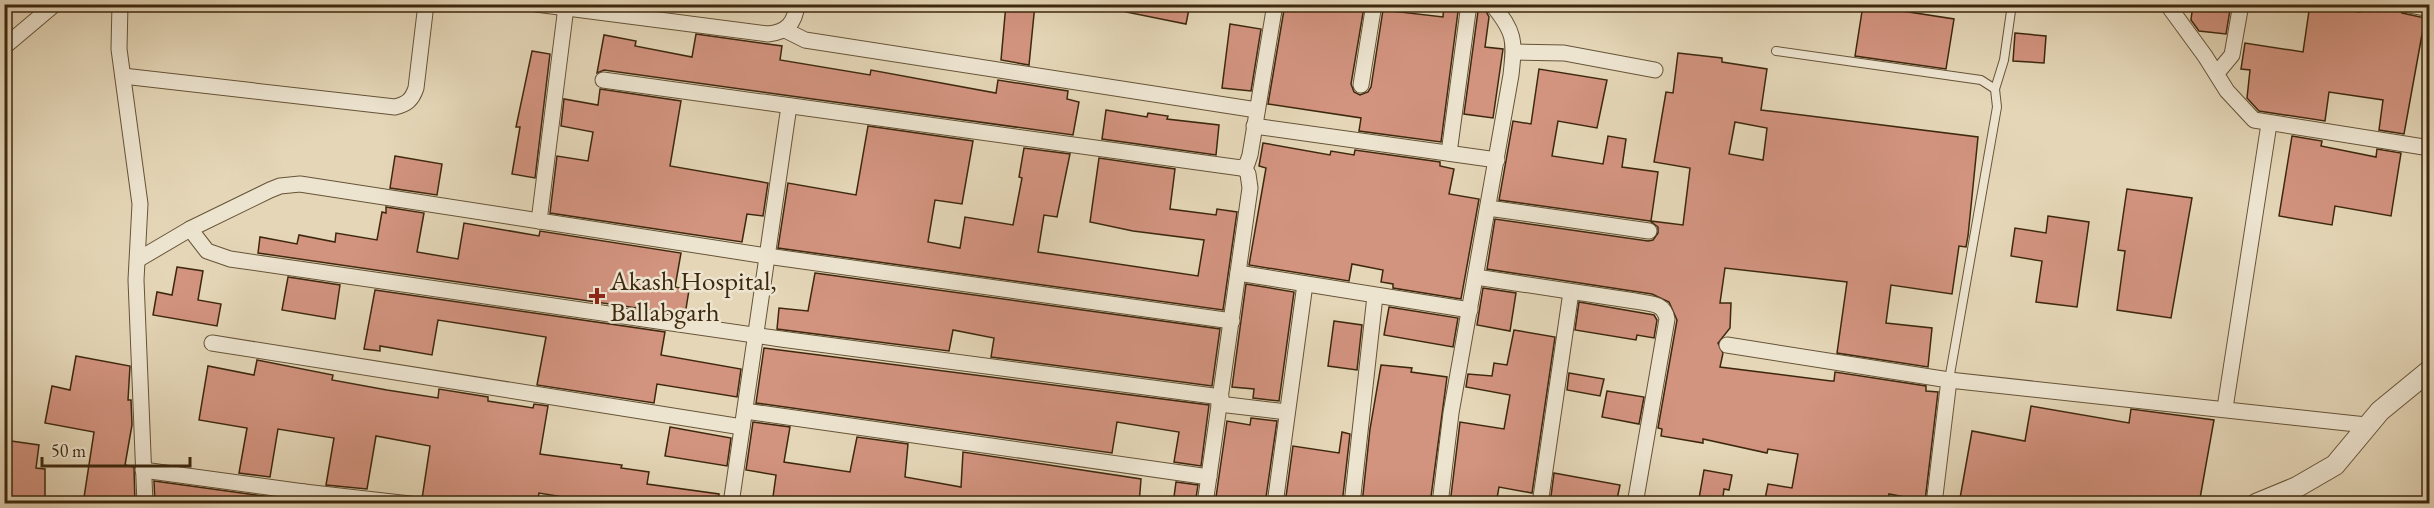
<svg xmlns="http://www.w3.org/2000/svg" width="2434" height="508" viewBox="0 0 2434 508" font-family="'EB Garamond',serif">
  <rect width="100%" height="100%" fill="#e4d6b7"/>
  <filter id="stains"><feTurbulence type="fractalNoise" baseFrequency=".00333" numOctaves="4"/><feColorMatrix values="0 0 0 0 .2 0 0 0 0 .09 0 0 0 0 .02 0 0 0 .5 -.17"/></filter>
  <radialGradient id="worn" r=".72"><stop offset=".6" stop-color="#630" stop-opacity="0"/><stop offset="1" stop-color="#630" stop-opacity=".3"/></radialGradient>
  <g fill="#d2937f" stroke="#3d280e" stroke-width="1.5" fill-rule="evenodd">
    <polygon points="1006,4 1035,4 1029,65 1001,60"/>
    <polygon points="1127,4 1190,4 1186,24 1126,12"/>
    <polygon points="1285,4 1345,4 1364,7 1351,84 1354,92 1360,95 1368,92 1371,87 1383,10 1443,17 1444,4 1459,4 1441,142 1359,131 1361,118 1268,104"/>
    <polygon points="1479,4 1482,4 1489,17 1485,47 1503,49 1493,118 1464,114"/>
    <polygon points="2193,4 2231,4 2226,34 2199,31 2191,20"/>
    <polygon points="2310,4 2360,12 2360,4 2395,4 2402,13 2425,18 2404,134 2379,130 2383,100 2329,92 2325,121 2259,111 2247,98 2250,70 2241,69 2245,43 2303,52"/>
    <polygon points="1863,5 1954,19 1946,69 1855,56"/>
    <polygon points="1230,24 1261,29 1251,91 1222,88"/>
    <polygon points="2015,33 2046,36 2044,63 2013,61"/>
    <polygon points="696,34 782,46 780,60 870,75 871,70 996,93 998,80 1068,91 1067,99 1079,102 1073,135 604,70 597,73 604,35 636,41 635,46 692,57"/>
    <polygon points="532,51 550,54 535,178 512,174 520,127 516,127"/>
    <path d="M1678,53L1722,58V62L1767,69L1761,110L1978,137L1968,236L1966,247L1959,246L1952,294L1891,285L1886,323L1932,328L1928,367L1837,353L1847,282L1725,268L1720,303H1731L1730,328L1718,343L1723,353L1720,367L1831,381H1834L1835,372L1926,386V391L1938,392L1925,501L1889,494L1887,504H1764L1768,484L1792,488L1798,454L1768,449L1767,453L1703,439V443L1661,436L1662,429L1658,428L1677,320L1669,302L1652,294L1487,269L1495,219L1648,241L1653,240L1658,233V227L1650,221L1499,200L1513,121L1531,124L1539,69L1607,80L1597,128L1558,121L1552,156L1603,164L1608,136L1626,139L1622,167L1658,172L1651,221L1683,225L1690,168L1654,162L1666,92L1673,93ZM1735,122L1767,128L1763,160L1729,154Z"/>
    <polygon points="600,89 681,101 670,166 768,183 763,216 747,214 742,242 550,213 557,156 588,161 593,132 561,126 564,99 598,105"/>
    <polygon points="1106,110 1147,117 1148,113 1168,116 1167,119 1219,125 1216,155 1102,139"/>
    <polygon points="868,126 973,141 962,204 935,200 928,242 960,248 965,217 1013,225 1022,178 1019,177 1024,148 1070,154 1057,217 1044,215 1038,252 1198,276 1204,240 1133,231 1090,222 1099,158 1175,169 1170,209 1216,215 1217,209 1237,212 1223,310 778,248 788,183 856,195"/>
    <polygon points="2292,136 2322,141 2321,146 2376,157 2377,149 2401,153 2391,216 2335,206 2332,225 2279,216"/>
    <polygon points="1263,143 1330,155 1331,151 1354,155 1355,150 1440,162 1440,166 1454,169 1449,194 1479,199 1461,299 1393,288 1393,284 1381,282 1383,270 1352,264 1349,281 1249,265 1266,168 1259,166"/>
    <polygon points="395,156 442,164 437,195 390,188"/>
    <polygon points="2127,189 2192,198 2171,318 2117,310 2125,251 2118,250"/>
    <polygon points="386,207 424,213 417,252 458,259 464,223 539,236 540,231 681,253 675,287 689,290 685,315 258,253 260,237 297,244 299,235 335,242 336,233 377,240 382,212 386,213"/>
    <polygon points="2048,216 2089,222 2077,307 2036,302 2042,261 2011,256 2015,228 2046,233"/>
    <polygon points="177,267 203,271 198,300 221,304 217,326 153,315 157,292 172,295"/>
    <polygon points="815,273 1220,329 1212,386 991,357 994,338 953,330 949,351 777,329 779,308 808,311"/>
    <polygon points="288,277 340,285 335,319 282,310"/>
    <polygon points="1246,284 1294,292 1279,401 1253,398 1254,389 1232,387"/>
    <polygon points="1483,288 1516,293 1510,331 1477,325"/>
    <polygon points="375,290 665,332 661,355 741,369 737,397 657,384 654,403 537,385 546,337 438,320 432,355 380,346 380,351 364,349"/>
    <polygon points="1579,302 1654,315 1657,320 1654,338 1637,335 1636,340 1575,330"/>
    <polygon points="1389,307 1458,318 1453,347 1384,335"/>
    <polygon points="1334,321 1362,325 1357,370 1328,366"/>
    <polygon points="1514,330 1555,337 1532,493 1499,487 1496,504 1450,504 1460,422 1504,429 1510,395 1466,387 1468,374 1492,376 1494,363 1507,365"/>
    <polygon points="764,348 1209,405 1201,466 1174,462 1179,432 1117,422 1112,453 756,403"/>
    <polygon points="76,356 130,366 128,400 131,400 132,425 125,465 134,467 135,504 83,504 94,432 45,423 52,386 70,390"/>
    <polygon points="257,360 333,375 332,380 387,390 438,398 439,389 488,397 488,401 533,408 534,404 548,406 540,454 622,465 621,468 649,472 647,484 719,494 718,504 575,504 575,499 539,493 537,504 452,504 422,499 430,446 376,436 367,489 326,485 334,438 278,429 270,477 239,473 247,428 199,420 208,366 254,375"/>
    <polygon points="1381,365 1412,368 1411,372 1447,377 1430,504 1362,504 1370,429"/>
    <polygon points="1569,373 1604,379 1600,396 1567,390"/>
    <polygon points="1607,391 1644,397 1639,424 1602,417"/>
    <polygon points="2031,406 2129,423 2131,409 2214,420 2199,504 1959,504 1972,431 2025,441"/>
    <polygon points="1251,418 1277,421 1265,504 1215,504 1227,421 1250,425"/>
    <polygon points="753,422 790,427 784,462 850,472 857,437 908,444 905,477 961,487 963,452 1141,479 1139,504 1068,504 1046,500 1045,504 772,504 776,475 746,470"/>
    <polygon points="670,427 731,438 727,466 665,456"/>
    <polygon points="1342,432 1350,434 1342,504 1285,504 1293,446 1339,453"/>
    <polygon points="4,440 39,445 36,468 45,469 45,504 4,504"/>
    <polygon points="1704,470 1732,475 1729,490 1724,489 1722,504 1698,504"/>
    <polygon points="1554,473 1620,485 1616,504 1550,504"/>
    <polygon points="154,481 292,500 291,504 155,504"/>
    <polygon points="1176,482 1198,485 1195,504 1173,504"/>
  </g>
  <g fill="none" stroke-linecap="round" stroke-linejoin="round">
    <defs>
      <g id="service">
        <polyline points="1776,51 1981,80 1995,89 1997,107 1949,380"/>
        <polyline points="1995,89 2004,60 2012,4"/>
      </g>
      <g id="minor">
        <polyline points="120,4 119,49 140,204 136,280 145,504"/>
        <path d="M536,4L768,34C787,32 795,23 797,4"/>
        <polyline points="2167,4 2205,56 2227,91 2254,120 2430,148"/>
        <polyline points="2404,4 2430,9"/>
        <polyline points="785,30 805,40 1257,110"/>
        <polyline points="4,47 55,4"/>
        <polyline points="1514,52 1564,53 1655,70"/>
        <polyline points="2217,73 2232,55 2241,4"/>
        <path d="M123,76L395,107C407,104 412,100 416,88L426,4"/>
        <polyline points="603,80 1241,168 1247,164 1250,155 1275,4"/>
        <polyline points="1361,85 1374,4"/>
        <polyline points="1254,126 1497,160"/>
        <polyline points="1449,153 1469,4"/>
        <polyline points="1488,208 1649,231"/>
        <polyline points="539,221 566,7"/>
        <polyline points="190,229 207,251 230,259 781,339 1221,397"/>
        <polyline points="139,259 190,229 270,190 280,186 300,184 767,256 1232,321"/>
        <polyline points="1238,273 1470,310"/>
        <path d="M1476,277L1635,301C1649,304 1664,302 1667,319L1635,504"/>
        <polyline points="212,343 742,427"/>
        <polyline points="1727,345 1949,380 1934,504"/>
        <polyline points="1949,380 2366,425"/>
        <polyline points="1219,404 1287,412"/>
        <polyline points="2225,408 2269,124"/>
        <polyline points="745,411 1209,477"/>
        <polyline points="143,470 304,492"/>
        <polyline points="301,504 304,492 410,504"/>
        <polyline points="731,504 789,106"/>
        <polyline points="1205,504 1250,188 1248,174 1244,167"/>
        <polyline points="1275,504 1305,284"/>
        <polyline points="1352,504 1375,296"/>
        <path d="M1440,504L1451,413L1511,75C1515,39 1515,33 1492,4"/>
        <polyline points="1540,504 1571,292"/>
      </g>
      <polyline id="tertiary" points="2256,504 2297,487 2335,465 2380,411 2430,370"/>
    </defs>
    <use href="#service" stroke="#675438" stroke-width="10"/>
    <use href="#minor" stroke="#675438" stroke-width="17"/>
    <use href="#tertiary" stroke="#675438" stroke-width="22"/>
    <use href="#service" stroke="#ede4d0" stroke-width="8"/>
    <use href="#minor" stroke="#ede4d0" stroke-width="15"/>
    <use href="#tertiary" stroke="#ede4d0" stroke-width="20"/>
  </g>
  <path fill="#8f2418" stroke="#ede4d0" stroke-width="2" d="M594 287h6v6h6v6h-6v6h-6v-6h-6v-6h6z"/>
  <g text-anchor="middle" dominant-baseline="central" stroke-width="5" stroke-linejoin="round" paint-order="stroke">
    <g font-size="27" fill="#3d280e" stroke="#ede4d0" text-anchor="start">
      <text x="610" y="280">Akash Hospital,<tspan x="610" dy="31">Ballabgarh</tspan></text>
    </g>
  </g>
  <rect width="2434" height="508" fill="none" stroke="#e4d6b7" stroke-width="24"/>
  <rect x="6" y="6" width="2422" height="496" fill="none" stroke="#3d280e" stroke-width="3"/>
  <rect x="12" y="12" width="2410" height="484" fill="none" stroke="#3d280e" stroke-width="1.5"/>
  <path d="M42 457v9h148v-9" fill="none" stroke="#3d280e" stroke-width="3"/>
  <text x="51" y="457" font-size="18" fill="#3d280e" stroke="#ede4d0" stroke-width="4.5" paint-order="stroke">50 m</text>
  <rect width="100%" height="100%" filter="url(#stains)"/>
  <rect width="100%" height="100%" fill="url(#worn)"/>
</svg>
